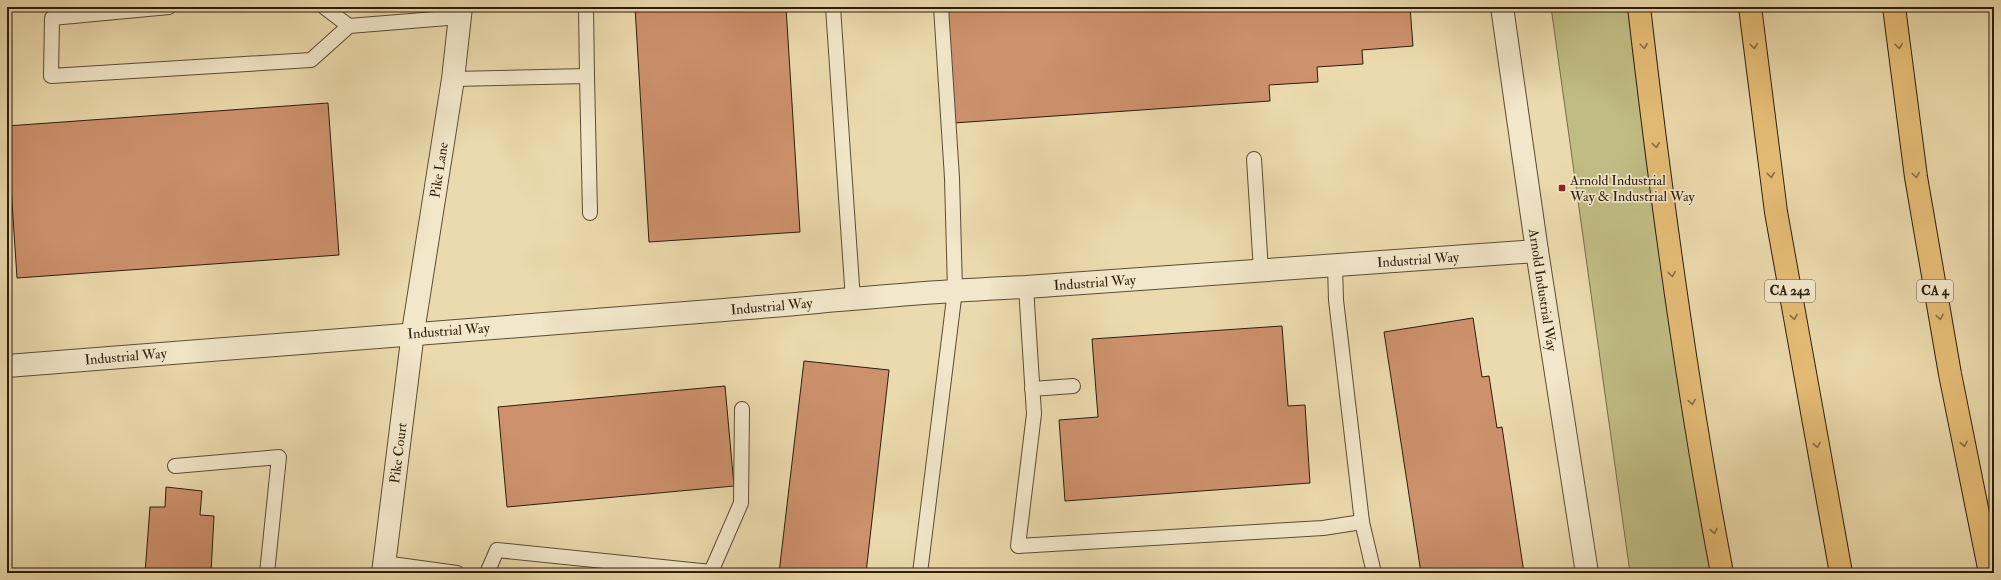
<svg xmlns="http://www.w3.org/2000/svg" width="2001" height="580" viewBox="0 0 2001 580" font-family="'IM FELL Double Pica',serif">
  <rect width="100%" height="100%" fill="#ebdaad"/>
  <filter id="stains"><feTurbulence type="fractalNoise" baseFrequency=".005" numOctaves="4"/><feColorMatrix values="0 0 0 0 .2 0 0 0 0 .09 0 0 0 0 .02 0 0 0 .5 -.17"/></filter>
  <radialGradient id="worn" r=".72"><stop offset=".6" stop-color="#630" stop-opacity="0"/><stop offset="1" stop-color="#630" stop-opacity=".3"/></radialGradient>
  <polygon fill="#c0bd84" stroke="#766c48" points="1551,7 1639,7 1722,573 1630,573"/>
  <g fill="#cd916d" stroke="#2d1c0c">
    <polygon points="635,7 786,7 800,232 649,242"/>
    <polygon points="946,7 1410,7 1413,46 1362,50 1363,64 1317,67 1318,82 1269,85 1270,101 954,123"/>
    <polygon points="328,103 339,255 17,278 7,126"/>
    <polygon points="1473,318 1482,377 1489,376 1497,428 1502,427 1524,573 1421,573 1384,332"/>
    <polygon points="1282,326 1288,406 1305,405 1310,483 1065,501 1059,420 1098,417 1092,339"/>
    <polygon points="804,361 889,370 866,573 779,573"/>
    <polygon points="725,386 734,486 507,507 498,407"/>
    <polygon points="166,487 202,491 200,515 214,516 211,573 145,573 150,507 165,507"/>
  </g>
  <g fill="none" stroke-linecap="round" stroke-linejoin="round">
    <defs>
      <g id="service">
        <polyline points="169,7 52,18 51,76 311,60 349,26 460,17"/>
        <polyline points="324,7 349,26"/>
        <polyline points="586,7 587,76"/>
        <polyline points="833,7 853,300"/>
        <polyline points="453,79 587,76 590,213"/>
        <polyline points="1254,159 1261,271"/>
        <polyline points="1335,266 1336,300 1362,522 1374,573"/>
        <polyline points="1026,287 1034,414 1018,546 1323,528 1362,522"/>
        <polyline points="1032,389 1073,386"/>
        <polyline points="175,466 279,457 267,573"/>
        <polyline points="384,563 457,573"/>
        <polyline points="487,573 497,550 711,572 741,503 742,409"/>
        <polyline points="920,573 955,290 952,178 941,7"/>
      </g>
      <g id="minor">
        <path id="s1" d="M7,366C246,346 485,327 724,310C824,302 925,291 1026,287L1537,251"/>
        <path id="s2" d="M383,573L413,332L453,79L461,7"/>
      </g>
      <g id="tertiary">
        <path id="s3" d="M1502,7L1537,251L1587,573"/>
      </g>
      <g id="motorway">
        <path d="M1639,7C1661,197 1686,385 1722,573"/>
        <polyline points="1750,7 1776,212 1841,573"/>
        <polyline points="1894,7 1916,177 1950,374 1990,573"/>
      </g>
    </defs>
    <use href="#service" stroke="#5c4c34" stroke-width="16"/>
    <use href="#minor" stroke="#5c4c34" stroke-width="24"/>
    <use href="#tertiary" stroke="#5c4c34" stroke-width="24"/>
    <use href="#motorway" stroke="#2d1c0c" stroke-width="24"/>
    <use href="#service" stroke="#f2e7ca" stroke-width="14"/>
    <use href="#minor" stroke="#f2e7ca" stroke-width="22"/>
    <use href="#tertiary" stroke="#f2e7ca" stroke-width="22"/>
    <use href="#motorway" stroke="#e6bd76" stroke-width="22"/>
  </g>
  <defs><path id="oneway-chevron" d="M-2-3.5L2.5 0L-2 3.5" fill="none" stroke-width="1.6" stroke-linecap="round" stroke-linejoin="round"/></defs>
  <g stroke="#8a6c41">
    <use href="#oneway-chevron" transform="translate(1644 46) rotate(83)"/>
    <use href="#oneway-chevron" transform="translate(1754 46) rotate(83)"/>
    <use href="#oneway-chevron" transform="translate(1899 46) rotate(83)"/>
    <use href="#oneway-chevron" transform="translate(1656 145) rotate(83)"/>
    <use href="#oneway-chevron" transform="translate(1771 175) rotate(83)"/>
    <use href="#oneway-chevron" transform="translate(1916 175) rotate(82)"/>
    <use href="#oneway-chevron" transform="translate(1672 274) rotate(83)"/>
    <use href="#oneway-chevron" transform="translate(1794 317) rotate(80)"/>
    <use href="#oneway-chevron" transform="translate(1940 317) rotate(80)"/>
    <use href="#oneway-chevron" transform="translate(1692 402) rotate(81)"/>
    <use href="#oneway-chevron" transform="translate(1964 444) rotate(79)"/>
    <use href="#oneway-chevron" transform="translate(1817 445) rotate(79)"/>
    <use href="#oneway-chevron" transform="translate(1714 531) rotate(79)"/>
  </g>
  <rect fill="#8f2418" stroke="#f2e7ca" stroke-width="1.5" x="1558" y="184" width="8" height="8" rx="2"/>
  <g text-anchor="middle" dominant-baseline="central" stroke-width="3.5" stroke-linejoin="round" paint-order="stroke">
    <g fill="#f2e7ca" stroke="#685945" stroke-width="1">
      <rect x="1765" y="280" width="50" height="22" rx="3"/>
      <rect x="1917" y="280" width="36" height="22" rx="3"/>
    </g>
    <g font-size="13" font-weight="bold" fill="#2d1c0c">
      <text x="1790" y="291">CA 242</text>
      <text x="1935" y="291">CA 4</text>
    </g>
    <g font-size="14" fill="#2d1c0c" stroke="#f2e7ca">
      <text stroke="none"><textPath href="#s2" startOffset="407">Pike Lane</textPath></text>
      <text stroke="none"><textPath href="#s1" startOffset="1415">Industrial Way</textPath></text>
      <text stroke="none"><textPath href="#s1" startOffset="1091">Industrial Way</textPath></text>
      <text stroke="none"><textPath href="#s3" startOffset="286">Arnold Industrial Way</textPath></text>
      <text stroke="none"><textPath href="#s1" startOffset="767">Industrial Way</textPath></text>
      <text stroke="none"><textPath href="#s1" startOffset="443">Industrial Way</textPath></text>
      <text stroke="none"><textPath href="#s1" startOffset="119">Industrial Way</textPath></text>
      <text stroke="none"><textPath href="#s2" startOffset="121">Pike Court</textPath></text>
    </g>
    <g font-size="14" fill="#2d1c0c" stroke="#f2e7ca" text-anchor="start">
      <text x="1570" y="180">Arnold Industrial<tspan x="1570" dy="16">Way &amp; Industrial Way</tspan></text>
    </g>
  </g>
  <rect width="2001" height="580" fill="none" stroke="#ebdaad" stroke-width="24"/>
  <rect x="8" y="8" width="1985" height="564" fill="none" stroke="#2d1c0c" stroke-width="2"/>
  <rect x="12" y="12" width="1977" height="556" fill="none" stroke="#2d1c0c"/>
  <rect width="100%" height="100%" filter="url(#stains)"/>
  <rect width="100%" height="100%" fill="url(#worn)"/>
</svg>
